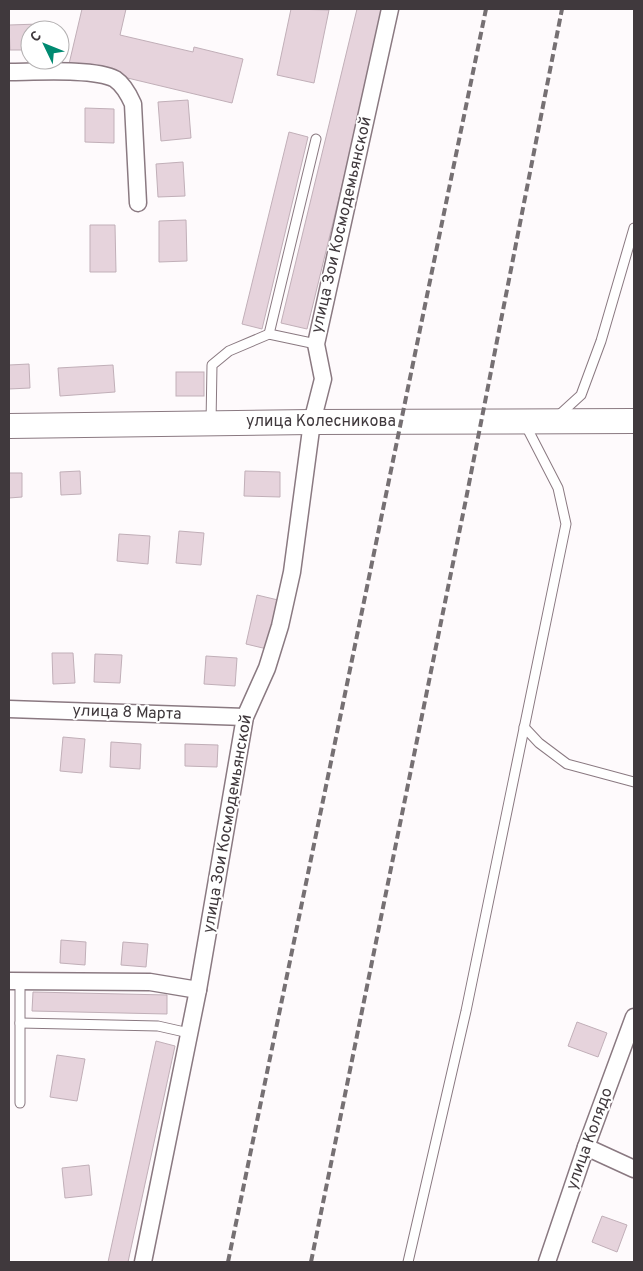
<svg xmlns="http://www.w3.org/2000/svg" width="643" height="1271" viewBox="0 0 643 1271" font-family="Overpass,sans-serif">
  <rect width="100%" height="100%" fill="#fefafc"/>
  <g fill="#e6d3dc" stroke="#c1afb8">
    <polygon points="82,9 126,9 120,35 193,52 194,47 243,59 232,103 69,64"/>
    <polygon points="291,9 329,10 314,83 277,75"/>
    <polygon points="357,9 385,9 307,329 281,323"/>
    <polygon points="39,24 39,30 30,30 30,50 10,50 9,25"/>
    <polygon points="188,100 191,138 161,141 158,102"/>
    <polygon points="85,108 114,109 114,143 85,142"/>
    <polygon points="289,132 308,137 262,329 242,324"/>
    <polygon points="183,162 185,196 158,197 156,164"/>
    <polygon points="186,220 187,261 159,262 159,221"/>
    <polygon points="90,225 115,225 116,272 90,272"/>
    <polygon points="29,364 30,388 9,389 9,365"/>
    <polygon points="113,365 115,392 60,396 58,368"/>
    <rect x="176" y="372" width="28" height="24"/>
    <polygon points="80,471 81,494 61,495 60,472"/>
    <polygon points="245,471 280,472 280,497 244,496"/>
    <polygon points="9,473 22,473 22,497 9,498"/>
    <polygon points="179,531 204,533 201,565 176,563"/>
    <polygon points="119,534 150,536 148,564 117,561"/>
    <polygon points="257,595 278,600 267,649 246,644"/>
    <polygon points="52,653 73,653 75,683 53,684"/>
    <polygon points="95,654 122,655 120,683 94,682"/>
    <polygon points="206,656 237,658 235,686 204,684"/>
    <polygon points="63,737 85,739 82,773 60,771"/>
    <polygon points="111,742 141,744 140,769 110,767"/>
    <polygon points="185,744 218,745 217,767 185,766"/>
    <polygon points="61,940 86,942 85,965 60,963"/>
    <polygon points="123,942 148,944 146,967 121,965"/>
    <polygon points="33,992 167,995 167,1014 32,1011"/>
    <polygon points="577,1022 607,1033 598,1057 568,1046"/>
    <polygon points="156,1041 175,1046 128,1262 108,1262"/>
    <polygon points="57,1055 85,1059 77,1101 50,1097"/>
    <polygon points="89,1165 92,1195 65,1198 62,1168"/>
    <polygon points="602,1216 627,1225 617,1252 592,1242"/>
  </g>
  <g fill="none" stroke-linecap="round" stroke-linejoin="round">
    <defs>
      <g id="lane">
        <polyline points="316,344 269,334 316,139"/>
        <polyline points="558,416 581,395 601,341 634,228"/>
        <polyline points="211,423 212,365 229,351 269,334"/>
        <polyline points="524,727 539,743 567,764 634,782"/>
        <polyline points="20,1023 158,1026 189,1033"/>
        <polyline points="20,1103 20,981"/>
        <polyline points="408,1262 466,1011 566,524 558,488 525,424"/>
      </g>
      <g id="street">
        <path d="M9,72C33,72 95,68 115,79C124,85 129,95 133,104L138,203"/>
        <polyline points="9,709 245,717"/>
        <polyline points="9,981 150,982 198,990"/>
        <polyline points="586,1147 634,1169"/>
        <polyline points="143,1262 198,990 245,717 267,668 280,626 292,572 312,422 323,379 316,344 390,9"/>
        <polyline points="547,1262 586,1147 634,1017"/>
      </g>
      <polyline id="secondary" points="9,426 312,422 634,421"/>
    </defs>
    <use href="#lane" stroke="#8a7981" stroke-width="11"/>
    <use href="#street" stroke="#8a7981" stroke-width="19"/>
    <use href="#secondary" stroke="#8a7981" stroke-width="26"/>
    <use href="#lane" stroke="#fff" stroke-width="9"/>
    <use href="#street" stroke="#fff" stroke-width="16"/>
    <use href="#secondary" stroke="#fff" stroke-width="24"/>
    <g stroke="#767073" stroke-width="4" stroke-dasharray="8 4" stroke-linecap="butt">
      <polyline points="228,1262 486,9"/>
      <polyline points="311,1262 466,499 562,9"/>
    </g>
  </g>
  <g text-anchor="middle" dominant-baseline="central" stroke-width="4" stroke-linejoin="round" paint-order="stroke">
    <g font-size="16" fill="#40393d" stroke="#fff">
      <text transform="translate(342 225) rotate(-77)">улица Зои Космодемьянской</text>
      <text x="321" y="422">улица Колесникова</text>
      <text transform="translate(127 713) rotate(2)">улица 8 Марта</text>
      <text transform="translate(228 824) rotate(-80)">улица Зои Космодемьянской</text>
      <text transform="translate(590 1139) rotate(-70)">улица Колядо</text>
    </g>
  </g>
  <rect width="643" height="1271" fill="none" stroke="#40393d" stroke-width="20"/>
  <g transform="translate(45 45) rotate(313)"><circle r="24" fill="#ffffff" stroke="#b3b0b1"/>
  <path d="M0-4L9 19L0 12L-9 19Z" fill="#008a71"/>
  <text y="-8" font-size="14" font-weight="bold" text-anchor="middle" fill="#40393d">С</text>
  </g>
</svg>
